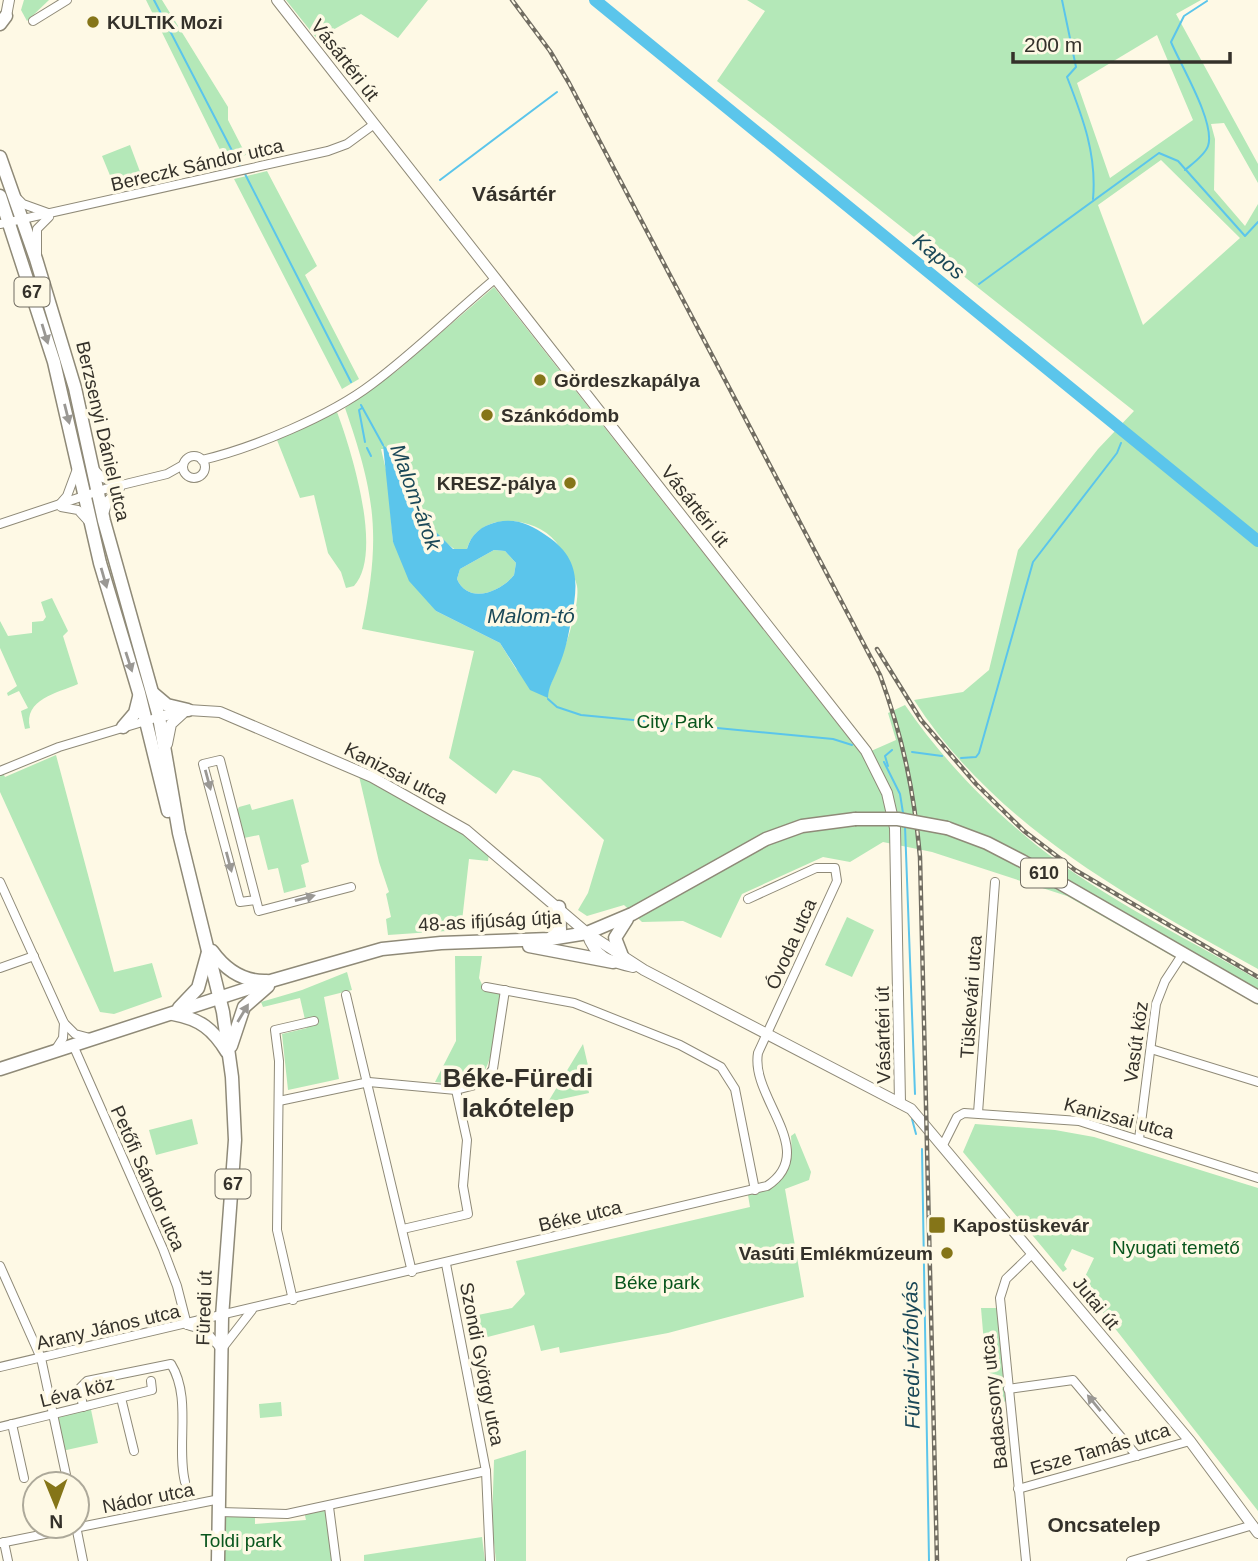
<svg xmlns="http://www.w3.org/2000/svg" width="1258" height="1561" viewBox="0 0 1258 1561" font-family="Arial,sans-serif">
  <rect width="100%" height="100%" fill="#fef9e5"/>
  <g fill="#b4e8b8" fill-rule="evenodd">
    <polygon points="24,0 49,0 27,21 21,10"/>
    <polygon points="146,0 162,0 228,107 228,120 246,155 225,160"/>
    <polygon points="286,0 428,0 398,38 361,14 317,39"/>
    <path d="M747,0H1201L1176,14L1258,164V183L1224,123L1211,124L1215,139L1214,190L1245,226L1258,204V969C1130,898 996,827 914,700L963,692L989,670L1018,550L1098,449L1134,411L717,81L765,11ZM1157,35L1193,120L1110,178L1077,83ZM1161,160L1240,238L1143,325L1098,205Z"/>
    <polygon points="130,145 142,177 159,171 160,181 116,190 102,156"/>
    <polygon points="267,171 317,266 305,275 359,379 342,389 234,179"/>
    <path d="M494,287L862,755L896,740L888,713L905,705C937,752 979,797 1023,834C1090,892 1182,935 1258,980V1005L1067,896L932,852L883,842L850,862L823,857L742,894L721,938L683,921L642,922L624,905L587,916L578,910L588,893L604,840L540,778L513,770L496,794L449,758L474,651L362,629C381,537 376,497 345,408L398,370ZM381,449H388L423,519L442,540L457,551L467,549C478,511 534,515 556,542C563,552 575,575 577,586C581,608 558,669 548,690L516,669L500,643L436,611L393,542L388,478Z"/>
    <path d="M337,412C351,449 384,554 354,586L346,588L341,572L328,553L314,495L300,498L277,440Z"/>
    <path d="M494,550L505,551L516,563L514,575C501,592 468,605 457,579L460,569Z"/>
    <path d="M52,598L68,631L63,636L78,684C58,693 23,699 30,728L25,729L21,711L28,708L19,691L8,696L7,693L17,686L0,648V621L8,636L32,633V622L43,621L46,617L41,602Z"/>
    <polygon points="56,755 114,972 152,963 162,997 114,1014 100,1012 0,792 0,774 3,773 5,777"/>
    <polygon points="359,776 465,835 489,854 488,861 469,859 461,930 388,935 386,919 391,917 386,894 389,892 379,862"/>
    <polygon points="293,799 309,862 301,865 306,887 284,893 278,868 268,870 259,835 244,838 237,811 239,807 250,804 252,810"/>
    <polygon points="847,917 874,930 852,977 825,965"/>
    <path d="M455,956H482L479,978L485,991L500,994C497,1015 495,1073 474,1081C462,1086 448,1083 435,1082L456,1041Z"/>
    <polygon points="347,972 352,990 324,997 339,1079 288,1090 282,1034 307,1028 300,998 263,1007 261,1002 302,990"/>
    <polygon points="583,1044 593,1087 588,1088 589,1093 548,1102"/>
    <polygon points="192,1119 198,1144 156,1155 149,1130"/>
    <polygon points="975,1124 1055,1130 1094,1137 1258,1188 1258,1511 1081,1285 1094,1258 1072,1249 1064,1265 1067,1269 1063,1272 963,1152"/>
    <path d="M795,1133L811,1172L809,1180L785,1189L804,1297L668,1333L560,1353L559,1347L541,1351L534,1325L472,1341L468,1317L512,1308L525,1294L516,1261L750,1207L748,1195C784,1185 794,1175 791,1136Z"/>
    <polygon points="981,1308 1001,1308 1009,1401 989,1403"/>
    <polygon points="281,1402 282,1416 260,1418 259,1404"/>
    <polygon points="90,1405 98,1443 62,1451 54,1414"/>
    <polygon points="526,1450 526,1561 496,1561 492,1524 494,1460"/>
    <polygon points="329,1507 336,1561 218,1561 220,1512 255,1515 255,1524 306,1520 304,1511"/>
    <polygon points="482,1537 485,1561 364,1561 364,1555"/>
  </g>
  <path fill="#5bc5eb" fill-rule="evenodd" d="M383,445L388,449L423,519L453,549H467C471,534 481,526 497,522C517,518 531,525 547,536C581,559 578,585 571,621C568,637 565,653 558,668C554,679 548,687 548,698L530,690L500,643L436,611L409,581L393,542ZM494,550L505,551L516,563L514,575C501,592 468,605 457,579L460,569Z"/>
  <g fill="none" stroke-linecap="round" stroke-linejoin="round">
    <g stroke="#5bc5eb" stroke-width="2">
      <polyline points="154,0 240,166"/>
      <path d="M1062,0L1076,67L1067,77C1083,118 1097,155 1093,199"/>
      <path d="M1185,170C1192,164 1205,155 1208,146C1216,123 1180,64 1171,42L1184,16L1207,1"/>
      <polyline points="245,174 351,382"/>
      <polyline points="440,180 557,92"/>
      <polyline points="979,284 1159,153 1178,161 1245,236 1258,222"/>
      <polyline points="958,298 963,294"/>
      <polyline points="361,405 383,445"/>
      <polyline points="362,408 359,410 365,442"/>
      <polyline points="1123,436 1125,433"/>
      <polyline points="367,448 371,456"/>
      <polyline points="548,699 557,707 581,715 833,739 852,745"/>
      <polyline points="912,752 942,756"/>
      <polyline points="961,758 976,757 979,753 1033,562 1117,453 1121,443"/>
      <polyline points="884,762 900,794 903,813"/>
      <polyline points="888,766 885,756 892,750"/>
      <polyline points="905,826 915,1094"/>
      <polyline points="912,1119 916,1134"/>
      <polyline points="922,1149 929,1561"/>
    </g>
    <polyline stroke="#5bc5eb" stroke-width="12" points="595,0 1258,541"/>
    <defs>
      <g id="minor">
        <polyline points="33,21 67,0"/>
        <polyline points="16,197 23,204 48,213"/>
        <polyline points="0,224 328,151 347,144 373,125"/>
        <polyline points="37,255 37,229 49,217"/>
        <circle cx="194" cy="467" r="11"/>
        <path d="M202,460C253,448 330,416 372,384C415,352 454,313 495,279"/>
        <polyline points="95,470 103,478 119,484"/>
        <polyline points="60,504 67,496 77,469"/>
        <polyline points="61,507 78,510 88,521"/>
        <polyline points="105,511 108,500 120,488"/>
        <polyline points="0,524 105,489 167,474 183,465"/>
        <polyline points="0,771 59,747 159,717"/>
        <polyline points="0,882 64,1023 75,1034 90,1038"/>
        <polyline points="256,900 240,902 203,764 220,760 259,911 351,887"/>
        <polyline points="0,968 34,956"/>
        <polyline points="486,987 574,1003 680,1045 721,1067 735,1089 755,1190"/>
        <polyline points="346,995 412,1272"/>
        <polyline points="73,1045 163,1249 177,1286 187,1325"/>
        <polyline points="56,1049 63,1038 64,1023"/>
        <polyline points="1151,1049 1258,1082"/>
        <polyline points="279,1101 369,1082 456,1090 483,1083 493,1069 505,990"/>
        <polyline points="978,1113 995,882"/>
        <polyline points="1139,1139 1156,1004 1165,981 1182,955"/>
        <polyline points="943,1145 957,1117 964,1113 1079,1121 1258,1178"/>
        <polyline points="403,1229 468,1214 463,1186 467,1140 456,1090"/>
        <polyline points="446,1264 486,1471 490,1561"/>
        <polyline points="0,1266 41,1358 68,1484"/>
        <polyline points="293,1300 277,1230 279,1061 275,1030 314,1021"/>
        <polyline points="190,1326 205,1330 220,1348"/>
        <polyline points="224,1346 252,1310"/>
        <path d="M0,1367L767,1186C820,1151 750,1098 758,1053L837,881L835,868H816L748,899"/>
        <polyline points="1008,1389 1073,1380 1137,1456"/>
        <polyline points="121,1398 134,1451"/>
        <path d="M83,1407L80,1388L87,1381L171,1364C192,1398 176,1445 185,1482"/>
        <polyline points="12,1424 24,1478"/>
        <polyline points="0,1427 152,1390 151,1381"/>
        <polyline points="1018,1489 1190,1441"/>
        <polyline points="329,1507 336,1561"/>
        <polyline points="220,1512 287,1514 486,1471"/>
        <polyline points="76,1526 83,1561"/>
        <polyline points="4,1542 8,1561"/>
        <polyline points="0,1543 220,1499"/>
        <polyline points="1026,1561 1000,1298 1006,1279 1033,1253"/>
        <polyline points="1131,1561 1253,1525"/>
      </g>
      <g id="tertiary">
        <polyline points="277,0 866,751 887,793 895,828 900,1103"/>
        <polyline points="6,16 9,0"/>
        <polyline points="159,717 188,710 220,712 372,777 466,830 587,933 644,970 911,1109 1190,1441 1258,1533"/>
        <polyline points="167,744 171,724 183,713"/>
        <path d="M587,933C594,957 610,962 633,967"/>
      </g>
      <g id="primary">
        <polyline points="0,24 6,16"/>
        <polyline points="0,157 36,259 75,388 104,521 159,717 179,833 223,1012 232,1077 235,1140 222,1317 218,1561"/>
        <polyline points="0,196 54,362 100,563 139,693 168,811"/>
        <polyline points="154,694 167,705 188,710"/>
        <polyline points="123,727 135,713 139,697"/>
        <polyline points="947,828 987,843 1022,861 1258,997"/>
        <polyline points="550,939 560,930 559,907"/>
        <polyline points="529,946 613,962"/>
        <path d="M212,951C225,969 243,982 267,981"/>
        <polyline points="622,956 615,938 627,919"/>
        <polyline points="179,1008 198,988 208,952"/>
        <path d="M173,1014C200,1019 213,1029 227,1052"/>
        <polyline points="231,1046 244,1007 268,986"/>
        <polyline points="0,1069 274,980 382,949 441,943 550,939 587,933 632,914 766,839 802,826 855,819"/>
      </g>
    </defs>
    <use href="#minor" stroke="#8f8a78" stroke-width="10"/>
    <use href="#tertiary" stroke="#8f8a78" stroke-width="12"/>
    <use href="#primary" stroke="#8f8a78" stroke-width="15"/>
    <use href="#minor" stroke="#fff" stroke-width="8"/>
    <use href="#tertiary" stroke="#fff" stroke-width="10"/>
    <use href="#primary" stroke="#fff" stroke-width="12"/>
    <defs>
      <g id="rail">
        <path d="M512,0L550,51L569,83L880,675C903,738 914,791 920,857L937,1561"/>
        <polyline points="877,649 921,720 976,784 1024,831 1075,870 1258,977"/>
      </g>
    </defs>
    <use href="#rail" stroke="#716d62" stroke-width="4.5"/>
    <use href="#rail" stroke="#fef9e5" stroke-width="2" stroke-dasharray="5" stroke-linecap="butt"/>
    <defs>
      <polyline id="primary-bridge" points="855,819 898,819 947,828"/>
    </defs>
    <use href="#primary-bridge" stroke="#8f8a78" stroke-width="15" stroke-linecap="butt"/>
    <use href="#primary-bridge" stroke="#fff" stroke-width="12"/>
  </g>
  <defs><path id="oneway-solid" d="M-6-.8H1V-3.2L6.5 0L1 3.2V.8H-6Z" transform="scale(1.75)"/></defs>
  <g fill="#9a9894">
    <use href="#oneway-solid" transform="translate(45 334) rotate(73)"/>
    <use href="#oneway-solid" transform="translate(67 414) rotate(76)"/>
    <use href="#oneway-solid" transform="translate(104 578) rotate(74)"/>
    <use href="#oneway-solid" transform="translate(129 662) rotate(72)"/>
    <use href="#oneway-solid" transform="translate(208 780) rotate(75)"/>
    <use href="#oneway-solid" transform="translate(229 862) rotate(75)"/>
    <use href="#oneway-solid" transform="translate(305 898) rotate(-15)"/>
    <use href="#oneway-solid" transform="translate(243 1013) rotate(-59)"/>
    <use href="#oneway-solid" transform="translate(1094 1403) rotate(-129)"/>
  </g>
  <g fill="#857518" stroke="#fef9e5" stroke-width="2.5">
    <circle cx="93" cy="22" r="7"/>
    <circle cx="540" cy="380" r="7"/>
    <circle cx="487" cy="415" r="7"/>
    <circle cx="570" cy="483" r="7"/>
    <rect x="928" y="1216" width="18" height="18" rx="3.5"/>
    <circle cx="947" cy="1253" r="7"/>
  </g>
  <g text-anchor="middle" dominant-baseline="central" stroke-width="7" stroke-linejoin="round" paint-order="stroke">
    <g fill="#fef9e5" stroke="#716d62" stroke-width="2">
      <rect x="14.5" y="277.5" width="35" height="29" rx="5"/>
      <rect x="1021" y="858.5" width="46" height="29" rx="5"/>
      <rect x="215.5" y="1169.5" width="35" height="29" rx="5"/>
    </g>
    <g font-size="18" font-weight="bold" fill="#34312a">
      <text x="32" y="292">67</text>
      <text x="1044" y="873">610</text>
      <text x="233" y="1184">67</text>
    </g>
    <g font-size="19" font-weight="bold" fill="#34312a" stroke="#fef9e5" text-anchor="start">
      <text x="107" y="22">KULTIK Mozi</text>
      <text x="554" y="380">Gördeszkapálya</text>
      <text x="501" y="415">Szánkódomb</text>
      <text x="556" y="483" text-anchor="end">KRESZ-pálya</text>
      <text x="953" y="1225">Kapostüskevár</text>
      <text x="933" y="1253" text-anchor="end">Vasúti Emlékmúzeum</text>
    </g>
    <g font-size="19" fill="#34312a" stroke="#fef9e5">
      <text transform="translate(345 60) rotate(52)">Vásártéri út</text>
      <text transform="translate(197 165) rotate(-13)">Bereczk Sándor utca</text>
      <text transform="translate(103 431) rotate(77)">Berzsenyi Dániel utca</text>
      <text transform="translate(695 506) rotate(52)">Vásártéri út</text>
      <text transform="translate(396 773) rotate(27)">Kanizsai utca</text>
      <text transform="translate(490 921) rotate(-3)">48-as ifjúság útja</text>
      <text transform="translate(791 944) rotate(-66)">Óvoda utca</text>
      <text transform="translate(971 997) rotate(-86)">Tüskevári utca</text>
      <text transform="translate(883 1035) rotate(-91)">Vásártéri út</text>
      <text transform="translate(1136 1042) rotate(-82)">Vasút köz</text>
      <text transform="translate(1119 1118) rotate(15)">Kanizsai utca</text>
      <text transform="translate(148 1178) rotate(66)">Petőfi Sándor utca</text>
      <text transform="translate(580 1216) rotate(-13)">Béke utca</text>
      <text transform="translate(1096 1303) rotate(51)">Jutai út</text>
      <text transform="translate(204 1308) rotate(-88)">Füredi út</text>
      <text transform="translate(108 1327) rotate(-13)">Arany János utca</text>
      <text transform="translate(482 1364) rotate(79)">Szondi György utca</text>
      <text transform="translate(77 1392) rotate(-14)">Léva köz</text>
      <text transform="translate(994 1402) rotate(-96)">Badacsony utca</text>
      <text transform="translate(1100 1449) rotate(-16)">Esze Tamás utca</text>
      <text transform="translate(148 1498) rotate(-11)">Nádor utca</text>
    </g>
    <g font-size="19" fill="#09561d" stroke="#fef9e5">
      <text x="675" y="721">City Park</text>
      <text x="1176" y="1247">Nyugati temető</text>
      <text x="657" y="1282">Béke park</text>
      <text x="241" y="1540">Toldi park</text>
    </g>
    <g font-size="21" font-weight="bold" fill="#34312a" stroke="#fef9e5">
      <text x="514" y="193">Vásártér</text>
      <text x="1104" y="1524">Oncsatelep</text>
    </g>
    <g font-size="21" font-style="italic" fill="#1a4858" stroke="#fef9e5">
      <text transform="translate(939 256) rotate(39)">Kapos</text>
      <text transform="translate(416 497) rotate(70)">Malom-árok</text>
      <text x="531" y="615">Malom-tó</text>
      <text transform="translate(911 1355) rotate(-91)">Füredi-vízfolyás</text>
    </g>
    <g font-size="26" font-weight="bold" fill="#34312a" stroke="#fef9e5">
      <text x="518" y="1078">Béke-Füredi<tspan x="518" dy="30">lakótelep</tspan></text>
    </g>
  </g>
  <g transform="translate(56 1505) rotate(179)"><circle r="33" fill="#fef9e5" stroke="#ada99a" stroke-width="2"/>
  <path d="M0-5L12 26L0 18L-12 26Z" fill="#857518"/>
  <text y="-10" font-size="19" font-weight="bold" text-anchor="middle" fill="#34312a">N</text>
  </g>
  <path d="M1013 52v10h217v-10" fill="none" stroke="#34312a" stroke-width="3.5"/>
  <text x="1024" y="52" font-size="21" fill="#34312a" stroke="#fef9e5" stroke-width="5" paint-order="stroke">200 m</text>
</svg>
